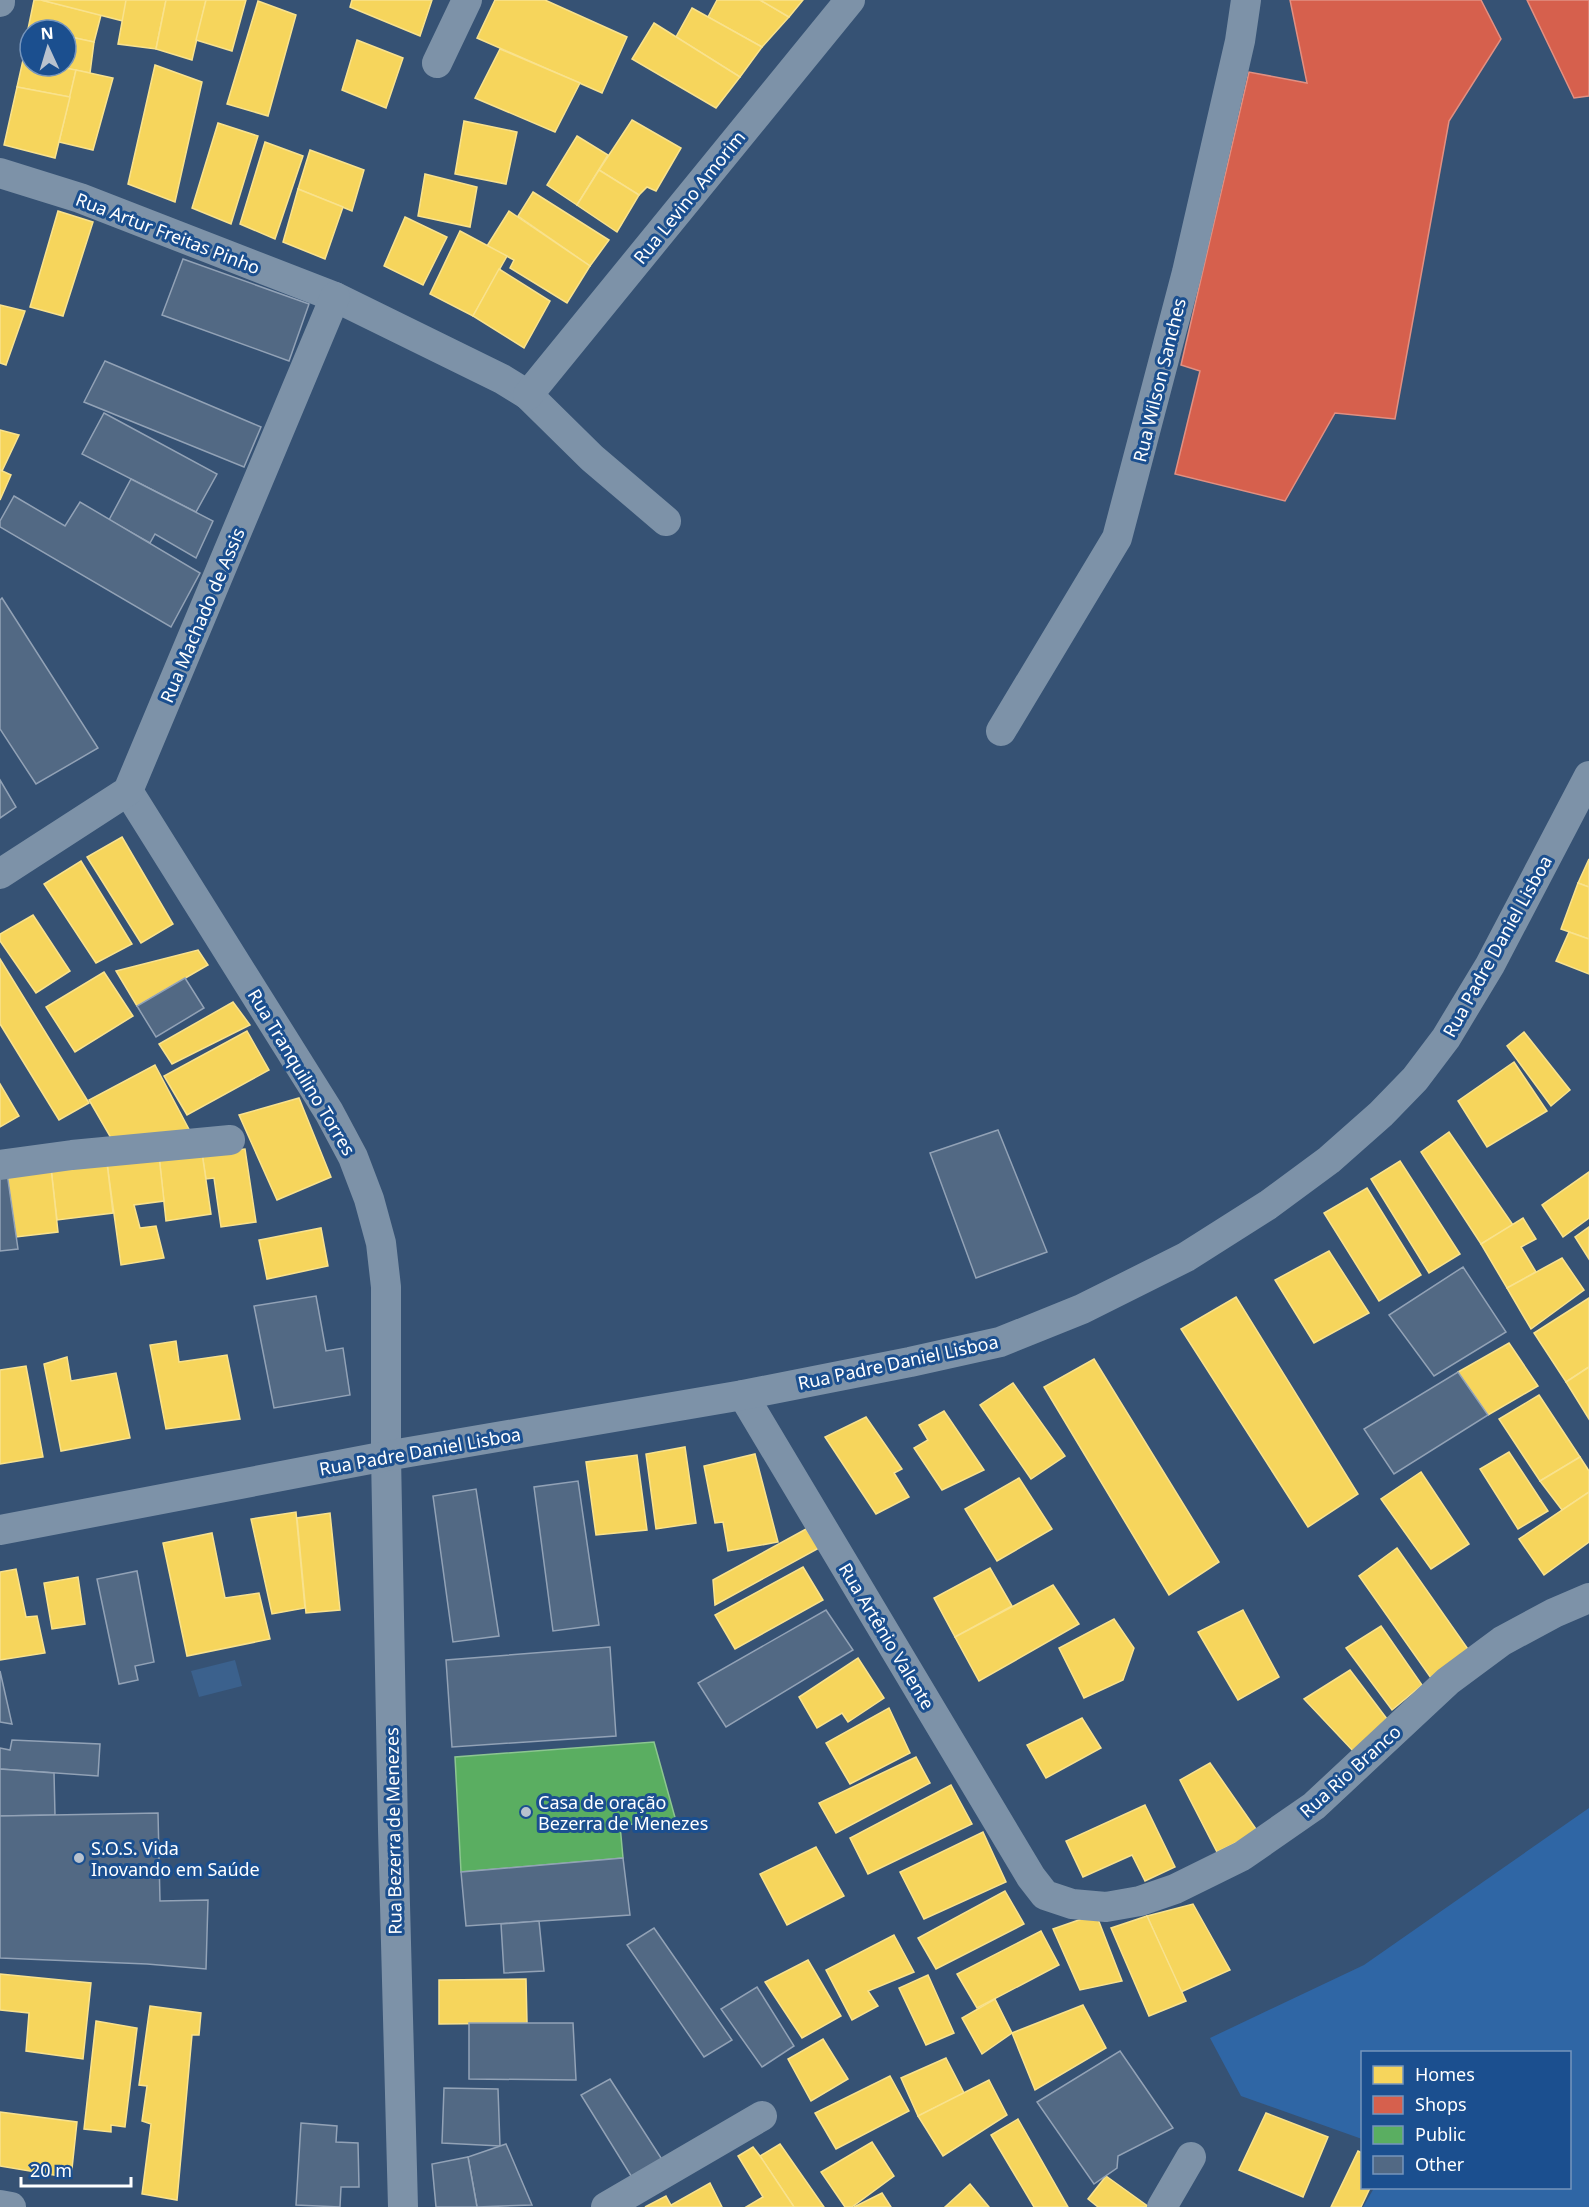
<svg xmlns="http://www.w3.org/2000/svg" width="1589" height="2207" viewBox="0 0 1589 2207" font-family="'Noto Sans',sans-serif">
  <rect width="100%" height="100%" fill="#365274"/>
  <polygon fill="#2f66a5" points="1589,1808 1589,2207 1363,2207 1374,2188 1570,2188 1570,2052 1362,2052 1362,2139 1241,2096 1210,2038 1364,1965"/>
  <polygon fill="#3b618d" points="235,1660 242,1686 199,1697 191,1671"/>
  <g fill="#f6d55c" stroke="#f9e28d" stroke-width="1.5">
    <polygon points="34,0 41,0 101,15 94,42 66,36 66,30 28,29"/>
    <polygon points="41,0 127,0 123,21"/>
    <polygon points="126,0 166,0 156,49 118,44"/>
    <polygon points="166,0 206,0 192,60 156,49"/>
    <polygon points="206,0 246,0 232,51 196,40"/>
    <polygon points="352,0 432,0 420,36 350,7"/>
    <polygon points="495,0 545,0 627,37 602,93 477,38"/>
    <polygon points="717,0 760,0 789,17 762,47 708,17"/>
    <polygon points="760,0 803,0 789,17"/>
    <polygon points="258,1 296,15 268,116 227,104"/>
    <polygon points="692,8 762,47 740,77 676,37"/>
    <polygon points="654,23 740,77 716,108 632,59"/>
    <polygon points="28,29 33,30 30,30 30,61 23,60"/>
    <polygon points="66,36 94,42 90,73 54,66 66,66"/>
    <polygon points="357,40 403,58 386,108 342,90"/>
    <polygon points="500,49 580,83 555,132 475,98"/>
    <polygon points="23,60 30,61 30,66 54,66 76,70 70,97 17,87"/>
    <polygon points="155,65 202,82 175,202 128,184"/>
    <polygon points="76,70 113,78 93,150 59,142"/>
    <polygon points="17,87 70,97 55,158 4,145"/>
    <polygon points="632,120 681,148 656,191 647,187 639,195 599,170"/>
    <polygon points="464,121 517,132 506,184 455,174"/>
    <polygon points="218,123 258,136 231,224 192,208"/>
    <polygon points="577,136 608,155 577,205 547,185"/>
    <polygon points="265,142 303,156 275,239 240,224"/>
    <polygon points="310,150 364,170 352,211 298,189"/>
    <polygon points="599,170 639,195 617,232 577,205"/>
    <polygon points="425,174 477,187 470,227 418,216"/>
    <polygon points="298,189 343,207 325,259 283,242"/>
    <polygon points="533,192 609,240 590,266 518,216"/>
    <polygon points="58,211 93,222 63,316 30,307"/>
    <polygon points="509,211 590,266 567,303 510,268 514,260 487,246"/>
    <polygon points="405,217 447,237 423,285 384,266"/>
    <polygon points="460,231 507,256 473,316 430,294"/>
    <polygon points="499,269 550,301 524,348 473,316"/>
    <polygon points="0,305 25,311 6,365 0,363"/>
    <polygon points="0,430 19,435 2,471 0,470"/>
    <polygon points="0,470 11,475 0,500"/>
    <polygon points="122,837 173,924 141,943 87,857"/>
    <polygon points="1589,859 1589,887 1578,883"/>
    <polygon points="81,861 132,944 96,963 44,884"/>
    <polygon points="1578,883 1589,887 1589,939 1561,929"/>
    <polygon points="33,915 70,971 36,993 0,941 0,934"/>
    <polygon points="1569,932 1589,939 1589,974 1556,961"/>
    <polygon points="198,950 208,965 137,1006 116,971"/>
    <polygon points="0,959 89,1103 59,1120 0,1024"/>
    <polygon points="104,972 133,1016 75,1052 46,1007"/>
    <polygon points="233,1002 250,1025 172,1064 159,1044"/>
    <polygon points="247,1031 269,1070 187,1115 164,1076"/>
    <polygon points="1524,1032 1570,1090 1551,1106 1507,1046"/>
    <polygon points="1514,1062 1547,1111 1487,1147 1458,1101"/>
    <polygon points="155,1065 192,1135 111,1138 89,1100"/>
    <polygon points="0,1084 19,1116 0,1127"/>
    <polygon points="299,1098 331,1177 277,1200 239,1115"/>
    <polygon points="1449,1132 1513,1225 1481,1244 1421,1152"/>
    <polygon points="245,1149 256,1222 221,1227 214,1178 206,1179 202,1153"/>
    <polygon points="202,1153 211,1214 166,1221 159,1156"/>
    <polygon points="159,1156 164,1201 134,1205 140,1228 156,1226 164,1258 121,1265 107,1163"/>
    <polygon points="1400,1161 1460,1254 1429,1273 1371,1179"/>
    <polygon points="107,1163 113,1213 57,1220 51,1168"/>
    <polygon points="51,1168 58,1232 16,1237 7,1173"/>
    <polygon points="1589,1172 1589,1218 1563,1237 1542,1205"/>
    <polygon points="1367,1188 1421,1275 1379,1301 1324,1213"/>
    <polygon points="1523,1218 1536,1239 1521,1247 1536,1272 1507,1288 1481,1244"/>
    <polygon points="1589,1227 1589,1259 1575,1237"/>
    <polygon points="321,1228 328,1266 267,1279 259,1240"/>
    <polygon points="1329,1251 1369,1313 1314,1343 1275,1280"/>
    <polygon points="1562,1258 1584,1290 1531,1329 1507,1288"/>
    <polygon points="1236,1297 1358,1494 1308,1527 1181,1329"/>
    <polygon points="1589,1298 1589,1367 1566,1382 1534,1333"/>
    <polygon points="176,1341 179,1362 227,1355 240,1419 166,1429 150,1345"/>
    <polygon points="1509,1343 1538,1386 1488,1415 1458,1372"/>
    <polygon points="67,1357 71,1381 116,1373 130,1438 61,1451 44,1364"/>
    <polygon points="1094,1359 1219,1562 1169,1595 1044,1387"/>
    <polygon points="26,1366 43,1457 0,1464 0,1370"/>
    <polygon points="1589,1367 1589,1419 1566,1382"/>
    <polygon points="1013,1383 1065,1456 1031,1479 980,1405"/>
    <polygon points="1539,1395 1580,1457 1540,1481 1499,1419"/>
    <polygon points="944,1411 984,1470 942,1490 914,1448 928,1440 919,1425"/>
    <polygon points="866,1417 902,1469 894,1473 909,1497 876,1514 825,1437"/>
    <polygon points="685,1447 696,1523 656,1529 646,1454"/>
    <polygon points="1509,1452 1548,1511 1518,1529 1480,1469"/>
    <polygon points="755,1454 778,1542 728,1551 723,1522 715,1523 704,1466"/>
    <polygon points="637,1455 647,1530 596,1535 586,1462"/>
    <polygon points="1580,1457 1589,1471 1589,1492 1562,1510 1540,1481"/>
    <polygon points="1421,1472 1469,1544 1431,1569 1381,1499"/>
    <polygon points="1019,1478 1052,1529 997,1561 965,1509"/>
    <polygon points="1589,1492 1589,1542 1544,1575 1519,1539"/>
    <polygon points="296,1512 305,1608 272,1614 251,1519"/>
    <polygon points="330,1513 340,1610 306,1613 297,1518"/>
    <polygon points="806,1529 819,1548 715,1605 713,1580"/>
    <polygon points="212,1533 225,1598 259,1593 270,1639 187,1656 163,1543"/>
    <polygon points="1397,1548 1470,1652 1431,1678 1359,1576"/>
    <polygon points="803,1567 823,1600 735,1649 715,1615"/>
    <polygon points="990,1568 1012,1606 955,1637 934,1598"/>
    <polygon points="16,1569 26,1617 37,1616 45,1653 0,1660 0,1572"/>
    <polygon points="78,1577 85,1624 52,1629 44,1583"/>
    <polygon points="1053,1585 1079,1624 979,1681 955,1637"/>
    <polygon points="1243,1610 1279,1677 1238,1700 1198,1632"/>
    <polygon points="1114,1619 1134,1648 1123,1680 1084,1698 1059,1648"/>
    <polygon points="1381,1626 1422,1685 1392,1710 1346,1648"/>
    <polygon points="858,1658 884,1698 848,1722 842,1713 817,1728 799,1697"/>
    <polygon points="1350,1670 1387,1719 1354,1752 1304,1699"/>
    <polygon points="889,1708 910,1753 850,1784 826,1743"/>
    <polygon points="1082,1718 1101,1748 1046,1778 1027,1745"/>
    <polygon points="916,1757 930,1783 836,1833 819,1803"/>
    <polygon points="1210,1763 1258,1832 1217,1852 1180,1780"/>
    <polygon points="951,1785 972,1824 868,1874 850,1838"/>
    <polygon points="1145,1805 1175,1867 1145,1881 1132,1855 1083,1877 1066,1841"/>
    <polygon points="983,1832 1006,1882 924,1919 900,1872"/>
    <polygon points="816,1847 844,1896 787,1925 760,1874"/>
    <polygon points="1005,1891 1024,1924 936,1969 918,1938"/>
    <polygon points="1193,1904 1230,1970 1181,1992 1147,1916"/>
    <polygon points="1096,1914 1122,1981 1080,1990 1053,1929"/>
    <polygon points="1147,1916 1186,2001 1149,2016 1111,1928"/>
    <polygon points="1041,1931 1059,1965 977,2008 957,1974"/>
    <polygon points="894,1935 914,1972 868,1991 878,2006 852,2020 826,1970"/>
    <polygon points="808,1960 841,2016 802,2038 765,1982"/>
    <polygon points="0,1974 91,1983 83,2059 26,2051 29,2013 0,2010"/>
    <polygon points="928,1975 954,2033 926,2045 899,1988"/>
    <polygon points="526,1979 527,2023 439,2024 439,1980"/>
    <polygon points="995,1999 1012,2033 982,2054 962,2018"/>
    <polygon points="1083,2005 1106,2048 1035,2090 1012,2033"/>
    <polygon points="150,2006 201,2013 199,2035 192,2035 177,2200 142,2194 151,2124 142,2121 147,2086 139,2085"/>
    <polygon points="96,2021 137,2028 125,2127 111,2125 111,2132 84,2129"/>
    <polygon points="823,2039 848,2079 811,2101 788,2059"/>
    <polygon points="946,2058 964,2093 918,2116 901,2078"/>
    <polygon points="890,2076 909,2111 836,2149 815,2113"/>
    <polygon points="989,2080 1007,2115 943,2156 918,2116"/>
    <polygon points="0,2112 77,2122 71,2178 0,2166"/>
    <polygon points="1266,2113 1328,2137 1303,2197 1239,2170"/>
    <polygon points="1018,2119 1068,2207 1034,2207 991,2135"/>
    <polygon points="872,2142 894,2176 852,2207 845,2207 821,2172"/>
    <polygon points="780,2144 824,2207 794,2207 760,2156"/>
    <polygon points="753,2147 760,2156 794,2207 746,2207 763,2197 738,2156"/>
    <polygon points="1358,2151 1362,2153 1362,2188 1370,2188 1361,2207 1331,2207"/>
    <polygon points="1106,2176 1149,2207 1098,2207 1088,2199"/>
    <polygon points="710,2183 722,2207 672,2207 671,2205"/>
    <polygon points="970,2184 989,2207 945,2207"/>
    <polygon points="882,2193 891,2207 854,2207"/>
    <polygon points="666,2196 672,2207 645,2207"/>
  </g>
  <g fill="#d6604d" stroke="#e29082" stroke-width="1.5">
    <polygon points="1290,0 1481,0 1501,39 1449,121 1395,419 1335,413 1285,501 1175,474 1200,371 1181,365 1249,72 1307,83"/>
    <polygon points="1527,0 1589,0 1589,96 1574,98"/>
  </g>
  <polygon fill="#5aae61" stroke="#8cc690" stroke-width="1.5" points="654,1742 676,1821 620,1825 623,1858 461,1872 455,1757"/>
  <g fill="#526984" stroke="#92a2b6" stroke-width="1.5">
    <polygon points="183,259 309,304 289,361 162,315"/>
    <polygon points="105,361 261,427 244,467 84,402"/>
    <polygon points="104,413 217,474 196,512 82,454"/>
    <polygon points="131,479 213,521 196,558 155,534 150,543 109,520"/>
    <polygon points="14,496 65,526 80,502 200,573 171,627 0,527 0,521"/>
    <polygon points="2,598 98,748 36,784 0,729 0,600"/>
    <polygon points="0,780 16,807 0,818"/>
    <polygon points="185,978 204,1008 156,1037 137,1006"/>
    <polygon points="998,1130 1047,1252 976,1278 930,1153"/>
    <polygon points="7,1173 18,1249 0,1251 0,1174"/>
    <polygon points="1463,1267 1506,1332 1434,1376 1389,1315"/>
    <polygon points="316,1296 326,1351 343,1348 350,1395 274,1408 254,1306"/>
    <polygon points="1458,1372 1488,1415 1394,1474 1364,1429"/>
    <polygon points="578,1481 599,1625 553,1631 534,1487"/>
    <polygon points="476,1489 499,1636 453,1642 433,1496"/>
    <polygon points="137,1571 154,1662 135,1666 138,1680 119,1684 97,1579"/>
    <polygon points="826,1610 853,1650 726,1727 698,1683"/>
    <polygon points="610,1647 616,1736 452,1747 446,1660"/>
    <polygon points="0,1671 12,1724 0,1722"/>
    <polygon points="12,1740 100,1744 98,1776 0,1769 0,1748 10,1750"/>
    <polygon points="0,1769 54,1773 55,1815 0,1816"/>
    <polygon points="158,1813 160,1901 208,1900 206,1969 147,1964 0,1958 0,1816"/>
    <polygon points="623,1858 630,1915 466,1926 461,1872"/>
    <polygon points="539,1921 544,1971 504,1973 501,1924"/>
    <polygon points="654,1928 732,2040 704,2057 627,1945"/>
    <polygon points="757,1987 794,2046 762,2067 721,2009"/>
    <polygon points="469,2023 573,2023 576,2080 469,2079"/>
    <polygon points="1120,2051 1173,2128 1118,2156 1117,2168 1094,2184 1037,2102"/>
    <polygon points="610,2079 663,2161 633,2179 581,2095"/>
    <polygon points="444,2088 498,2089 500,2146 442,2143"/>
    <polygon points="301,2123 337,2126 336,2142 358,2143 359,2187 341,2187 340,2207 296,2205"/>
    <polygon points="506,2144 532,2205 477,2207 468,2157"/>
    <polygon points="468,2157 477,2207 436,2207 432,2164"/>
  </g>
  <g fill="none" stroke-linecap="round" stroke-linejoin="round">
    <g stroke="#7d92a8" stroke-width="30">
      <polyline points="0,2 0,0"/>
      <polyline points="437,63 467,0"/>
      <polyline points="0,173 80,198 335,297 502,379 528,395 592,458 666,521"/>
      <polyline points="528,395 850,0"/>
      <polyline points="1001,731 1117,538 1187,272 1240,41 1246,0"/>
      <polyline points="128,791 329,1112 353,1157 369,1199 381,1243 386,1287 386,1456 393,1829 403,2207"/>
      <polyline points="0,874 128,791 335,297"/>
      <polyline points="0,1165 72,1155 230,1140"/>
      <polyline points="743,1395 1031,1877 1045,1895 1072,1904 1106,1907 1140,1901 1175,1889 1242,1856 1314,1806 1448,1681 1502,1641 1554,1613 1589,1598"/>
      <polyline points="0,1530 386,1456 743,1395 910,1362 1000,1342 1082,1309 1186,1257 1268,1205 1329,1160 1381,1114 1415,1079 1446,1038 1490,965 1589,776"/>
      <polyline points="0,2205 11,2207"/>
      <polyline points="606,2207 762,2116"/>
      <polyline points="1162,2207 1191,2157"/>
    </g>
  </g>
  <g fill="#b9c2ce" stroke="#1b4f8f" stroke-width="2">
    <circle cx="526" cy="1812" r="6"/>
    <circle cx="79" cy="1858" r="6"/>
  </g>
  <g text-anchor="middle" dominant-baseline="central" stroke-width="6" stroke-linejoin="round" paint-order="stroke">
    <g font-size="18" fill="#fff" stroke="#1b4f8f">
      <text transform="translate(689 197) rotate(-51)">Rua Levino Amorim</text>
      <text transform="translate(168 233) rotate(21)">Rua Artur Freitas Pinho</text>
      <text transform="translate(1159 380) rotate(-76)">Rua Wilson Sanches</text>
      <text transform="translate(202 615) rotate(-67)">Rua Machado de Assis</text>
      <text transform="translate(1497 946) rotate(-61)">Rua Padre Daniel Lisboa</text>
      <text transform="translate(302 1072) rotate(59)">Rua Tranquilino Torres</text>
      <text transform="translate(898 1362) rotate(-12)">Rua Padre Daniel Lisboa</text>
      <text transform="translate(420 1451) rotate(-10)">Rua Padre Daniel Lisboa</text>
      <text transform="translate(887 1636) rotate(59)">Rua Artênio Valente</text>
      <text transform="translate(1350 1771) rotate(-42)">Rua Rio Branco</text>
      <text transform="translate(393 1831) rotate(-91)">Rua Bezerra de Menezes</text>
    </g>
    <g font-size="18" fill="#fff" stroke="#1b4f8f" text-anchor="start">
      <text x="538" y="1802">Casa de oração<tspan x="538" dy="21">Bezerra de Menezes</tspan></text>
      <text x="91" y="1848">S.O.S. Vida<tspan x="91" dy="21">Inovando em Saúde</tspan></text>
    </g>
  </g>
  <rect x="1361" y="2051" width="210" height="138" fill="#1b4f8f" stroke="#7695bc" stroke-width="1.5"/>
  <rect x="1373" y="2066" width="30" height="18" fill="#f6d55c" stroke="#7695bc" stroke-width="1.5"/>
  <text x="1415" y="2081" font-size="18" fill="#ffffff">Homes</text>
  <rect x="1373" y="2096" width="30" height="18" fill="#d6604d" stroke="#7695bc" stroke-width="1.5"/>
  <text x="1415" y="2111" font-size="18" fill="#ffffff">Shops</text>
  <rect x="1373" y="2126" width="30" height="18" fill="#5aae61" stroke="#7695bc" stroke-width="1.5"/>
  <text x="1415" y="2141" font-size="18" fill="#ffffff">Public</text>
  <rect x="1373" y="2156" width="30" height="18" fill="#526984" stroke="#7695bc" stroke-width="1.5"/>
  <text x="1415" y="2171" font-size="18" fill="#ffffff">Other</text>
  <g transform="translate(48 48) rotate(356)"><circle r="28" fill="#1b4f8f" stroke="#7695bc" stroke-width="1.5"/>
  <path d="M0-4.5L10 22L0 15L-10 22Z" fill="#b9c2ce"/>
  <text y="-9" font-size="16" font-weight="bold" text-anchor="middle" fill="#ffffff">N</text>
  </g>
  <path d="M21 2177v9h110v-9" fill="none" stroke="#ffffff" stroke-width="3"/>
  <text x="30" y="2177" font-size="18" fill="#ffffff" stroke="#1b4f8f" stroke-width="4.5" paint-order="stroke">20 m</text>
</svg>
